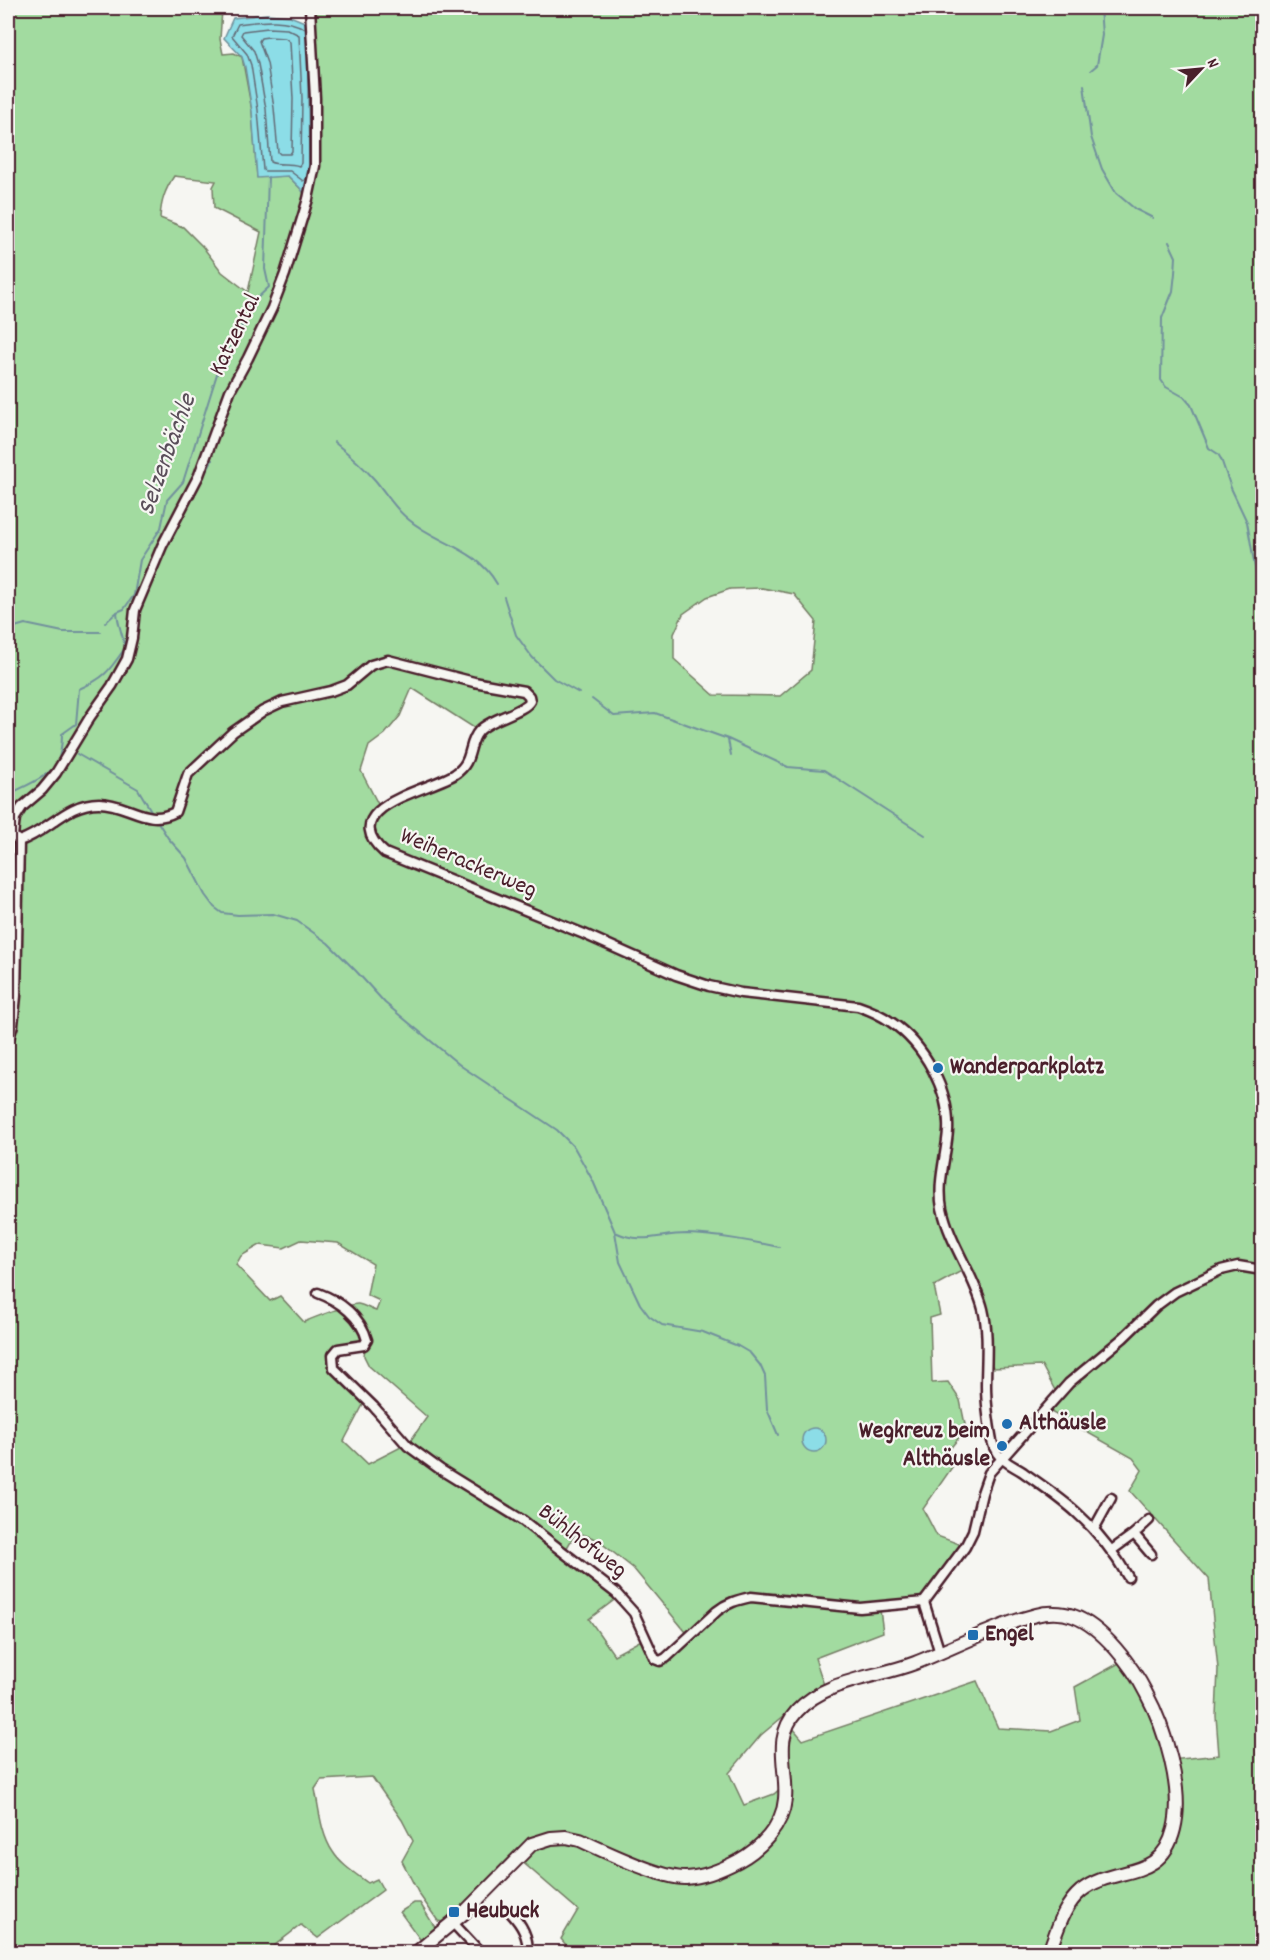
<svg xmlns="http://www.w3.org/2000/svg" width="1270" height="1960" viewBox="0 0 1270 1960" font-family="Dekko,sans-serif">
  <rect width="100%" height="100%" fill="#f6f6f2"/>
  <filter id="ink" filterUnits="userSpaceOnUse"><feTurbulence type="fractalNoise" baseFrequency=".0167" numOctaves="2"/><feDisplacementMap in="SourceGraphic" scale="12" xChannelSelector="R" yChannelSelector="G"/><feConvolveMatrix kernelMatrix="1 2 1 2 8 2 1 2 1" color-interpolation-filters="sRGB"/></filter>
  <g filter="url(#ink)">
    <g fill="#a2dba0" stroke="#767d66" stroke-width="1.5" fill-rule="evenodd">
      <path d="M8,8H233L222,10L220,39L223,54L234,53L242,57L252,111L257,177L288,176L300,188L310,8H740L761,15L762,8H1262V1952H572L561,1939L578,1910L513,1854L481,1890L443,1922L438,1921L419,1894L402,1861L413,1841L402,1820L372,1777L321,1780L315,1789C319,1809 321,1835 333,1852C341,1865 356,1874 368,1883L377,1879L383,1890L318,1938L301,1925L266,1952H237L232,1950L229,1952H8ZM174,176L216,181L213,187L214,208L261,232L248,292L222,272L203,247L183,227L160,218C161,201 165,190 174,176ZM762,588L794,594L816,621L811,670L780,696L714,695L674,659V634L683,614L707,597L730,589ZM412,688L479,731L458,773L379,806L361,771L369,746L385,734L400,716ZM301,1240L338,1243L373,1264L367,1295L380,1301L376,1311C370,1309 364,1305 358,1304C352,1303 313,1318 304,1322L280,1296L270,1301L236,1265L241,1256L260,1245L284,1248ZM965,1269L986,1324L987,1345L993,1368L1042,1366L1058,1396L1049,1411L1133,1458L1142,1470L1130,1491L1209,1579L1218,1669L1216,1716L1219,1755L1171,1760L1133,1671L1123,1661L1075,1687L1080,1720L1051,1731L998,1728L977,1681L803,1740L792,1727L826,1691L815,1658L883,1632L880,1610L922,1599L962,1545L937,1536L923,1509L955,1463L948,1451L966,1429L960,1400L948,1382L932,1383L930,1318L940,1315L934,1286ZM365,1347L364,1356L369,1366L427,1417L409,1443L368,1464L344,1441L365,1401L336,1366L337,1353ZM576,1532L596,1539L633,1568L690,1637L660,1661L645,1638L614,1655L589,1619L621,1595L565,1551ZM791,1710L785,1784L774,1794L744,1805L729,1773L761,1735Z"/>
      <polygon points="414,1903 420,1903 436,1929 422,1942 400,1912"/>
    </g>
    <g fill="#8cdde7" stroke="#72919c" stroke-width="1.5">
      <polygon points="267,14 290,16 312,25 315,166 308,199 300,188 288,176 257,178 252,111 245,67 242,57 224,38 233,18"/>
      <circle cx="814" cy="1440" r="12"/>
    </g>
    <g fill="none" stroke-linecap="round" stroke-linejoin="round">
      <g stroke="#646b76" stroke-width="1.5">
        <path d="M268,28L287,29L299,35L302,98L301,163L299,166C289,162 278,166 270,162L266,109L258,64L254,51L241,35L243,31Z"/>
        <path d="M306,29C285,17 261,21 238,24L232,36L247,54L251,65L258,110L263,170L265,171H290L303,181L306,179L309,165L308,73"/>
        <polygon points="268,37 285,38 290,42 293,99 292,151 290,154 280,154 278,152 274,108 267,63 259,41 261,38"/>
      </g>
      <g stroke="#72919c" stroke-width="2">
        <polyline points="1091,70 1097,65 1102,35 1100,8"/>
        <polyline points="1084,85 1091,137 1102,169 1116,193 1135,209 1153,218"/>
        <polyline points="1169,242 1176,257 1175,273 1173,291 1162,318 1161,380 1166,387 1184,397 1191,405 1209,448 1218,454 1221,459 1231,488 1247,522 1262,607"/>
        <path d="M334,442C349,454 362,465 375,480C386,493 394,508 408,519C437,544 476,547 497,584"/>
        <polyline points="164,553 212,460"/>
        <polyline points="504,597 516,635 532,657 554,679 579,693"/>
        <polyline points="105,623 116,613"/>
        <polyline points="8,629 25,624 63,632 101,632"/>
        <polyline points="592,699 614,716 655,713 728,739 788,767 824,770 925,835"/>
        <polyline points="728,740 731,755"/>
        <polyline points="77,754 138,789 153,814"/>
        <path d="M8,795C20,788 51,776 57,763C61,754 62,744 62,734L76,724L79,689C105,678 109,671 125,648C123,635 118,626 117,612L124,609L134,595L140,560L161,528L167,500L183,482L222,358L243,332L239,315L269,287L265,269L268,177"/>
        <polyline points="156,819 168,838 186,858 205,895 214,907 222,913 238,915 273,914 297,921 328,943 356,971 385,1003 461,1066 557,1130 574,1147 593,1181 615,1232 620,1262 640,1304 649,1316 662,1325 703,1332 738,1346 750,1353 760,1365 765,1376 767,1409 778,1435"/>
        <path d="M615,1232C643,1245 658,1234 687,1234C718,1235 749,1241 779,1247"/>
      </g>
      <defs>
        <g id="street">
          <path d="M19,841C48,832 66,803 99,803C128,803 147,827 175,812L188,774L233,732L263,711L282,702L331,691L347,685L371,665L388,660L474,682L524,691L529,696L530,701C524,712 491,718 479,731C467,744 474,762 455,774C431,790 332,807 385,853L584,934L676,975L709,986L741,993L858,1006C870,1010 881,1015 891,1022C924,1044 950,1091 948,1131C946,1157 937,1183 942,1208C950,1245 974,1274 983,1309C989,1334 986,1361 986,1386C986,1404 989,1424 992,1441C993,1445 995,1450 997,1453C1003,1462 1014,1466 1023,1472C1041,1485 1061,1498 1077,1513C1098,1532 1114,1552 1128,1577"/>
          <polyline points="19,841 13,836 15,818 22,807 42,790 56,773 90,717 112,686 127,659 132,638 135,610 162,546 199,475 230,391 248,358 272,308 285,274 308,199 315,166 315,98 310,8"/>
          <polyline points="8,1041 13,1025 16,996 19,841"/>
          <path d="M318,1293C340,1301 361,1317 367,1340L364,1345L338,1349L333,1355L334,1368L374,1407L408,1446L441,1470L522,1520L616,1593L634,1613L655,1659L660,1661L666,1658L717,1611C727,1603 737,1600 751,1597L860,1608L924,1602"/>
          <polyline points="1094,1529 1111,1498"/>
          <polyline points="1134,1534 1151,1554"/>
          <polyline points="1112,1550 1134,1534 1149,1520"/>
          <polyline points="940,1653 924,1602 965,1547 973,1531 982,1493 989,1473 1069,1383 1123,1338 1156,1306 1175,1292 1221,1270 1238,1266 1262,1270"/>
          <path d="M511,1913C522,1925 528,1936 528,1952"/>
          <polyline points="453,1923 480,1952"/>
        </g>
        <path id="secondary" d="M417,1952L464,1913L532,1844L551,1838L566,1837L580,1840C604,1851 662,1879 686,1878C703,1877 723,1869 738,1861C760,1849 783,1826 785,1799C788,1769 772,1738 797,1711C827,1679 876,1678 915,1663C953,1648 997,1625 1036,1615C1047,1612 1062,1612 1073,1616C1102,1626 1133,1667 1146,1693C1165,1728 1184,1790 1174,1829C1161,1883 1115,1864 1081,1891C1063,1906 1057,1931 1049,1952"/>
      </defs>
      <use href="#street" stroke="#4a1f2b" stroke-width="13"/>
      <use href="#secondary" stroke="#4a1f2b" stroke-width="16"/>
      <use href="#street" stroke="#f6f6f2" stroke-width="8"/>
      <use href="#secondary" stroke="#f6f6f2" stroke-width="12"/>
    </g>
  </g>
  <g fill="#1f6fb2" stroke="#f6f6f2" stroke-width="2">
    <circle cx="938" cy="1068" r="6"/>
    <circle cx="1007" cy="1424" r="6"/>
    <circle cx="1002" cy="1446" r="6"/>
    <rect x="967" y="1629" width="12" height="12" rx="3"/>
    <rect x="448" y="1906" width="12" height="12" rx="3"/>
  </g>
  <g text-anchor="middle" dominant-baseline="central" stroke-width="4.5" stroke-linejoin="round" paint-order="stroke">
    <g font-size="24" fill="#4a1f2b" stroke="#f6f6f2">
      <text transform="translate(236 335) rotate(-64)">Katzental</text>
      <text transform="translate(468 864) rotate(23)">Weiherackerweg</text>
      <text transform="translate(582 1542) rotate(38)">Bühlhofweg</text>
    </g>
    <g font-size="24" font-weight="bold" fill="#4a1f2b" stroke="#f6f6f2" text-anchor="start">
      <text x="950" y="1068">Wanderparkplatz</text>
      <text x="1019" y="1424">Althäusle</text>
      <text x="990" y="1432" text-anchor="end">Wegkreuz beim<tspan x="990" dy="28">Althäusle</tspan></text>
      <text x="985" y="1635">Engel</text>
      <text x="466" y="1912">Heubuck</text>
    </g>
    <g font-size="26" font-style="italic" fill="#5a4e5a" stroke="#f6f6f2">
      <text transform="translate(168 455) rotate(-70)">Selzenbächle</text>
    </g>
  </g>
  <rect width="1270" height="1960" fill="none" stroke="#f6f6f2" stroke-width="30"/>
  <rect x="15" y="15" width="1240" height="1930" fill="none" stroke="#4a1f2b" stroke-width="2" filter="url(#ink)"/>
  <g transform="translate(1201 69) rotate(64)" stroke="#f6f6f2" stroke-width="4.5" paint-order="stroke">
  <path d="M0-4.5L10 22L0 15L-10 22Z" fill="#4a1f2b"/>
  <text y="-9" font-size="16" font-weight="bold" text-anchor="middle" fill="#4a1f2b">N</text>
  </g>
</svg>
